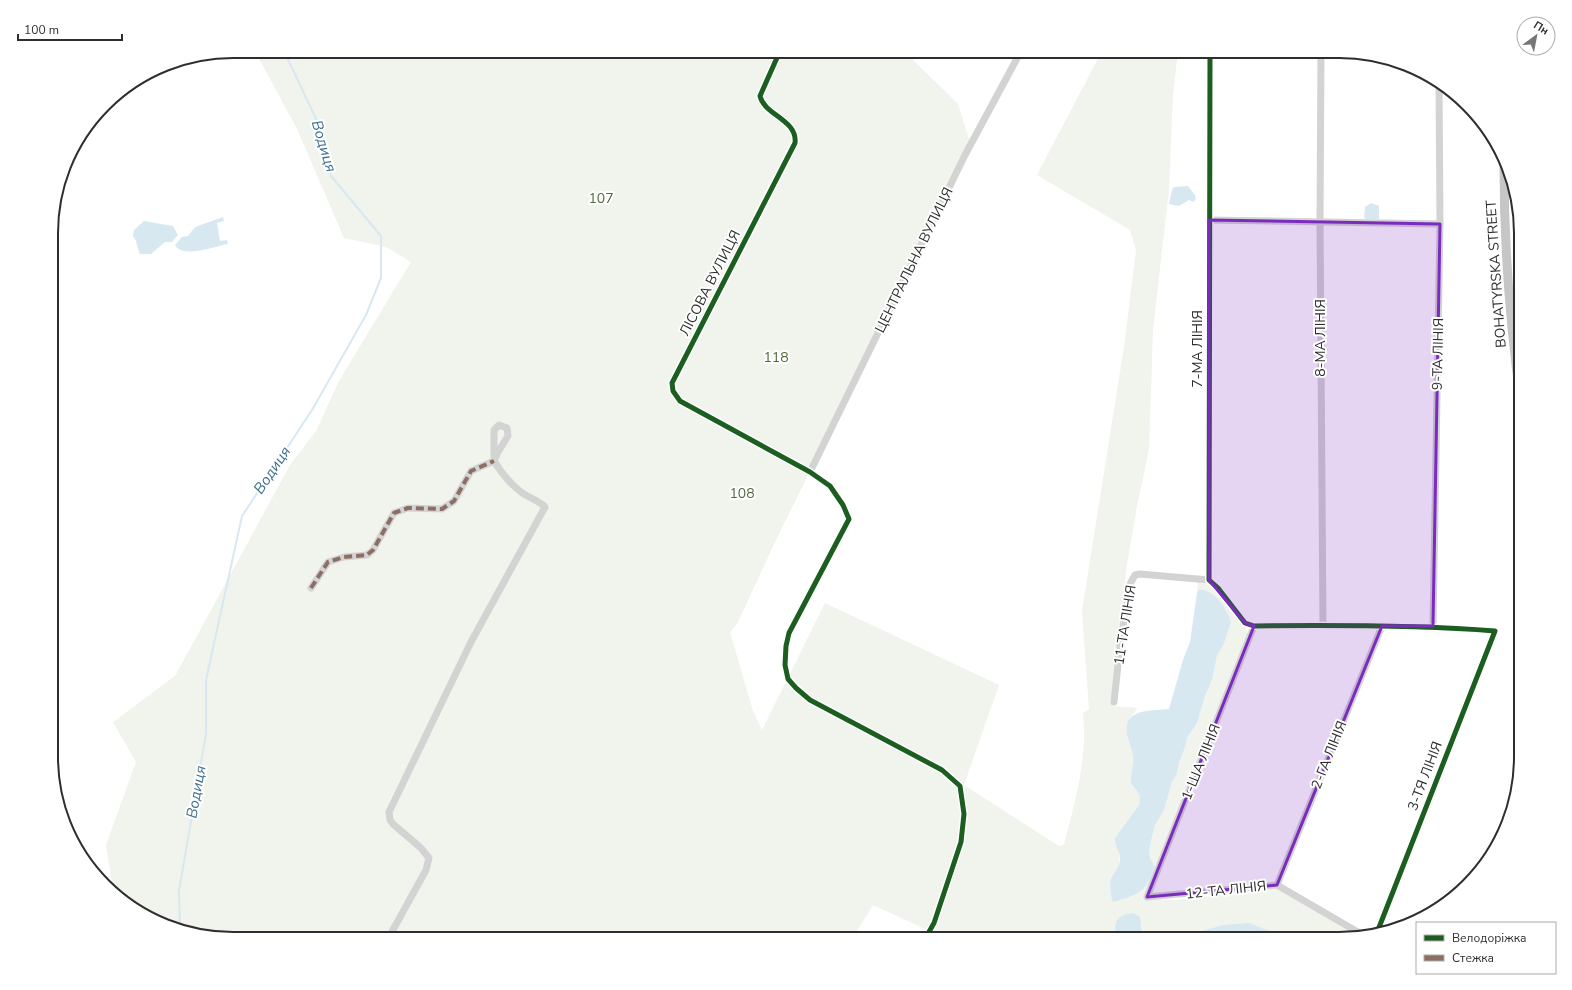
<svg xmlns="http://www.w3.org/2000/svg" width="1572" height="990" viewBox="0 0 1572 990" font-family="'Nunito Sans',sans-serif">
  <rect width="100%" height="100%" fill="#fff"/>
  <g fill="#f0f4ec">
    <path d="M255,51H904L958,104L971,146L775,542L737,624L730,632L753,711L762,730L825,603L999,685L964,785L1059,846L1064,845C1075,802 1088,757 1083,713L1089,709L1082,611L1124,347L1136,250L1130,230L1037,175L1102,51H1178L1173,95L1169,190L1153,330L1149,449L1137,506L1126,571L1112,706L1137,708C1135,713 1130,717 1128,721C1123,733 1131,745 1133,756C1135,766 1130,775 1131,784C1138,791 1142,796 1139,805L1115,838C1114,844 1116,845 1118,850C1121,858 1119,871 1112,877L1110,888L1112,901L1114,902C1136,895 1143,895 1153,872L1146,899L1175,900L1249,893L1276,888L1359,936L1351,939H1290L1273,932L1223,925L1173,939H1143L1142,925L1116,936L1117,939H947L873,905L852,939H645L647,934L644,939H233L186,933L132,908L113,889L106,845L136,762L113,722L175,676L290,465L316,431L340,379L411,262L386,247L344,238L297,129Z"/>
    <polygon points="1198,582 1212,586 1222,596 1247,630 1248,636 1155,867 1150,858 1149,850 1155,825 1164,810 1172,782 1177,773 1179,763 1186,745 1187,738 1197,723 1205,696 1212,680 1217,656 1229,628 1227,611 1214,597 1198,590 1197,593"/>
  </g>
  <g fill="#d8e8f1">
    <polygon points="1188,186 1195,195 1196,199 1193,202 1189,200 1179,206 1169,204 1172,190 1174,187"/>
    <polygon points="1371,203 1379,206 1379,219 1366,219 1364,217 1365,207"/>
    <path d="M223,217L224,221L217,223L220,241L227,240L228,244C215,246 182,259 175,245L182,237L188,236L195,227Z"/>
    <path d="M144,221L173,226L178,235L172,242H165L151,254H140C137,248 137,240 133,236L134,230Z"/>
    <path d="M1198,590C1213,588 1228,609 1231,622L1224,643L1217,656L1212,680L1205,696L1197,723L1187,738L1186,745L1179,763L1177,773L1172,782L1164,810L1155,825L1149,850L1150,858L1155,867C1145,893 1140,894 1114,902L1112,901C1111,894 1109,886 1111,879C1114,873 1120,866 1120,859C1120,851 1114,846 1115,838L1139,805C1142,796 1138,791 1131,784C1130,775 1134,766 1133,756C1132,749 1129,743 1127,735C1122,708 1151,711 1169,709L1183,660L1190,642L1197,593Z"/>
    <path d="M1133,913L1140,917L1143,939H1117C1112,922 1117,915 1133,913Z"/>
    <polygon points="1249,923 1290,939 1173,939 1223,925"/>
  </g>
  <g fill="none" stroke-linecap="round" stroke-linejoin="round">
    <polyline stroke="#d8e8f1" stroke-width="2" points="180,930 179,891 206,734 206,680 242,516 312,410 366,315 381,278 381,236 331,176 329,160 318,123 284,51"/>
    <g stroke="#d3d3d3" stroke-width="7">
      <path d="M780,51L760,96C764,115 798,120 795,143L672,383L673,391L680,401L810,472L830,486L843,505L849,519L789,633L786,646L785,665L788,679L796,688L810,700L942,770L960,786L964,814L961,842L934,923L925,939"/>
      <path d="M1210,51L1209,580L1218,588L1245,623L1254,626C1335,625 1415,625 1495,631L1378,930"/>
      <polyline points="1321,51 1320,221 1323,625"/>
      <polyline points="1209,220 1440,224"/>
      <polyline points="810,472 965,155 1021,51"/>
      <path d="M311,588L328,562L344,557L367,555L373,550L394,513L408,508L442,509L454,501L471,471L494,461V430L499,425L507,428L508,436L498,452L494,461C501,472 510,484 521,492C527,497 540,501 545,507L471,642L389,812L390,820L393,824L421,848L429,858L426,870L388,939"/>
      <polyline points="1254,626 1147,897 1277,885 1363,935"/>
      <polyline points="1433,626 1440,224 1439,81"/>
      <polyline points="1114,702 1120,646 1130,584 1135,575 1140,574 1209,580"/>
      <polyline points="1277,885 1382,626"/>
    </g>
    <g stroke="#c6c6c6" stroke-width="9">
      <path d="M1504,166C1504,245 1510,325 1521,403"/>
      <polyline points="1517,208 1521,269"/>
    </g>
    <polyline stroke="#8d6e63" stroke-width="4" stroke-dasharray="8 4" stroke-linecap="butt" points="311,588 328,562 344,557 367,555 373,550 394,513 408,508 442,509 454,501 471,471 494,461"/>
    <defs>
      <g id="cycleway">
        <path d="M780,51L760,96C764,115 798,120 795,143L672,383L673,391L680,401L810,472L830,486L843,505L849,519L789,633L786,646L785,665L788,679L796,688L810,700L942,770L960,786L964,814L961,842L934,923L925,939"/>
        <path d="M1210,51L1209,580L1218,588L1245,623L1254,626C1335,625 1415,625 1495,631L1378,930"/>
      </g>
    </defs>
    <use href="#cycleway" stroke="#fff" stroke-width="8"/>
    <use href="#cycleway" stroke="#1b5e20" stroke-width="5"/>
  </g>
  <path fill="#7b2cbf" fill-opacity="0.2" stroke="#7b2cbf" stroke-width="3" stroke-linejoin="round" d="M1209,220L1440,224L1433,626H1382L1277,885L1147,897L1254,626L1245,623L1209,580Z"/>
  <g text-anchor="middle" dominant-baseline="central" stroke-width="4" stroke-linejoin="round" paint-order="stroke">
    <g font-size="14" fill="#516a3c" stroke="#fff">
      <text x="601" y="198">107</text>
      <text x="776" y="357">118</text>
      <text x="742" y="493">108</text>
    </g>
    <g font-size="14" fill="#2e2e2e" stroke="#fff">
      <text transform="translate(914 260) rotate(-64)">ЦЕНТРАЛЬНА ВУЛИЦЯ</text>
      <text transform="translate(1496 274) rotate(-94)">BOHATYRSKA STREET</text>
      <text transform="translate(710 283) rotate(-63)">ЛІСОВА ВУЛИЦЯ</text>
      <text transform="translate(1320 338) rotate(-90)">8-МА ЛІНІЯ</text>
      <text transform="translate(1197 349) rotate(-90)">7-МА ЛІНІЯ</text>
      <text transform="translate(1438 354) rotate(-89)">9-ТА ЛІНІЯ</text>
      <text transform="translate(1125 625) rotate(-81)">11-ТА ЛІНІЯ</text>
      <text transform="translate(1329 755) rotate(-68)">2-ГА ЛІНІЯ</text>
      <text transform="translate(1201 762) rotate(-68)">1-ША ЛІНІЯ</text>
      <text transform="translate(1425 776) rotate(-69)">3-ТЯ ЛІНІЯ</text>
      <text transform="translate(1226 890) rotate(-6)">12-ТА ЛІНІЯ</text>
    </g>
    <g font-size="15" font-style="italic" fill="#3d7090" stroke="#fff">
      <text transform="translate(324 146) rotate(73)">Водиця</text>
      <text transform="translate(272 470) rotate(-56)">Водиця</text>
      <text transform="translate(196 792) rotate(-80)">Водиця</text>
    </g>
  </g>
  <path d="M0 0H1572V990H0ZM233 58H1339A175 175 0 0 1 1514 233V757A175 175 0 0 1 1339 932H233A175 175 0 0 1 58 757V233A175 175 0 0 1 233 58Z" fill="#fff" fill-rule="evenodd"/>
  <path fill="none" stroke="#2e2e2e" stroke-width="2" d="M233 58H1339A175 175 0 0 1 1514 233V757A175 175 0 0 1 1339 932H233A175 175 0 0 1 58 757V233A175 175 0 0 1 233 58Z"/>
  <rect x="1416" y="922" width="140" height="52" fill="#ffffff" stroke="#ababab"/>
  <rect x="1424" y="935" width="20" height="6" fill="#1b5e20" stroke="#ababab"/>
  <text x="1452" y="942" font-size="12" fill="#2e2e2e">Велодоріжка</text>
  <rect x="1424" y="955" width="20" height="6" fill="#8d6e63" stroke="#ababab"/>
  <text x="1452" y="962" font-size="12" fill="#2e2e2e">Стежка</text>
  <g transform="translate(1536 36) rotate(32)"><circle r="19" fill="#ffffff" stroke="#ababab"/>
  <path d="M0-3L7 15L0 10L-7 15Z" fill="#777777"/>
  <text y="-6" font-size="11" font-weight="bold" text-anchor="middle" fill="#2e2e2e">Пн</text>
  </g>
  <path d="M18 34v6h104v-6" fill="none" stroke="#2e2e2e" stroke-width="2"/>
  <text x="24" y="34" font-size="12" fill="#2e2e2e" stroke="#ffffff" stroke-width="3" paint-order="stroke">100 m</text>
</svg>
